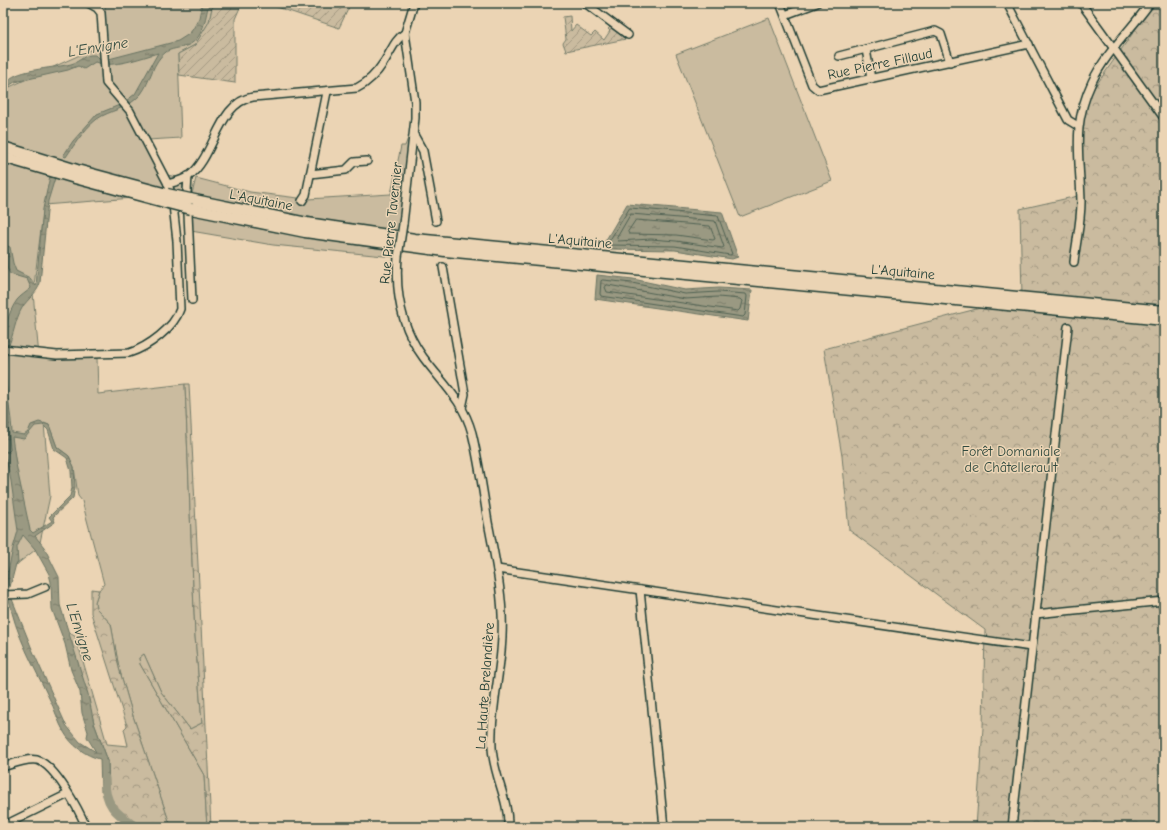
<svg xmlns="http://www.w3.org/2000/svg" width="1167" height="830" viewBox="0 0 1167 830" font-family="'Comic Neue',sans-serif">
  <defs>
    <pattern id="forest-crowns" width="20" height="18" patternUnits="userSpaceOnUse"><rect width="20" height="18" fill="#cabb9f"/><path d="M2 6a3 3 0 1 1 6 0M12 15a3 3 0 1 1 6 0" fill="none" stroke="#a39982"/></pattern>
    <pattern id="garden-furrows" width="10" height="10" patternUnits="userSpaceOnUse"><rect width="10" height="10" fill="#cabb9f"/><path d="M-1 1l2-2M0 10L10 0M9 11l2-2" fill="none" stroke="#a39982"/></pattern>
    <pattern id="water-ripples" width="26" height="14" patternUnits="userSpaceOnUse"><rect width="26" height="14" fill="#9a9982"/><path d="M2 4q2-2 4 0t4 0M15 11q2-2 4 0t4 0" fill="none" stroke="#7d7e6b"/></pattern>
  </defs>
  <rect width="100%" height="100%" fill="#ebd4b4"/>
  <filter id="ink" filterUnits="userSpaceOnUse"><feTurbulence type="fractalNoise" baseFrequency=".025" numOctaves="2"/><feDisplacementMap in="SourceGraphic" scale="8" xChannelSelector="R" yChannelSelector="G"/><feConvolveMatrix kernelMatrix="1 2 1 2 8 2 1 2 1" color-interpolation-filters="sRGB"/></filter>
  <g filter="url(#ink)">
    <g fill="#cabb9f" stroke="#747c6a">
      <polygon points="105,3 213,3 209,22 195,45 178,54 181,138 148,140 167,175 182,178 183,194 44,205 33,293 39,356 62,358 97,358 98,394 185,384 195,636 202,723 190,729 161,692 144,654 139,658 140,664 204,775 207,827 171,827 133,716 119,668 111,624 96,608 95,602 99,590 104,584 82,501 78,496 74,467 69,456 57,447 49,425 44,423 50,496 39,547 3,575 3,90 106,43"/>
      <polygon points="769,18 832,181 740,217 676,54"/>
      <polygon points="408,138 409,138 411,143 398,231 329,221 192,194 196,178 250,192 298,198 297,203 306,204 308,199 391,194 401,146 405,146"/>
      <polygon points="191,214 276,232 395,251 394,257 273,245 191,231"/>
    </g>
    <g fill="url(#forest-crowns)" stroke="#747c6a">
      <polygon points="1154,3 1164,3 1164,827 976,827 983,728 985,630 849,530 842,456 824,349 1022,297 1020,209 1082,195 1081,124 1092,91"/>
      <polygon points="185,384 189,384 211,827 207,827 204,775 140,664 139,658 144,654 161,692 190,729 202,723 195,636"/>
      <polygon points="91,589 99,590 95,602 96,608 111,624 119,668 133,716 171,827 144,827 130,820 112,803 109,795 108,761 94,723 68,632 76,637 107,744 128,746 124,729 127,726 91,613"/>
    </g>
    <g fill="url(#garden-furrows)" stroke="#747c6a">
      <polygon points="213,3 242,3 235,19 235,83 179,75 178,54 195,45 209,22"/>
      <polygon points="265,3 351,3 339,28"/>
      <polygon points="570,16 571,31 576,25 591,36 595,32 604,40 610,31 608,29 610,27 626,39 566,51 563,43 566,39 563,17"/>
    </g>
    <g fill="url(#water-ripples)" stroke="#697463" fill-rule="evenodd">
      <path d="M202,3H209C205,18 204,40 186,46C180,48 170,49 166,52C152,62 151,81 141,94C130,107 116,109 102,116C89,122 74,145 66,157L63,156L73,141L97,114L122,104L135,94L158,53C140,58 112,69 95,62L84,69L78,66L68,70L15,82L10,85L3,107C3,97 2,84 11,78C23,69 55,68 71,64C82,61 83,54 95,55L100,60H105L178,41L189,34L193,29L199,18Z"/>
      <path d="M50,176L55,178L48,201L40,283C37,294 27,299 22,308C15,320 14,334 8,347H3C3,333 8,312 17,300C20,296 27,292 31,288L27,279L10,274L7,268L3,244L10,247L13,263L16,271L30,278L36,286L43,209Z"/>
      <polygon points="627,204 722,212 738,257 732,259 675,250 609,249 603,245"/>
      <polygon points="597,275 633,279 685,290 719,288 752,290 748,321 595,299"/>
      <path d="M3,350H8C1,375 11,406 12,433L24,435L28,432L31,425L39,422L49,425L57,447L69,456L74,467L75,487L73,498L53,517L55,522L35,536L44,547L59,577L60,605L88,694L94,723L108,761L109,795L112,803L120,812L130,820L144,827C126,827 107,807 105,790L101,791L100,759C86,756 71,745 64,732C58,722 55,709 49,698C34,666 15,634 9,599H12L32,649L66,725L80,742L96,752L87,737L88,732L82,713L80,692L71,670L65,644L52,609L51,582L49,574L35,549L23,535L17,547L18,564H16L10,587H5L13,548L18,531L11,481L3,445ZM43,425L48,430L54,449L67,458L71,471L72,488L70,496L49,517L52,521L33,533L30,530L16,464L12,437L24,439L35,426Z"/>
    </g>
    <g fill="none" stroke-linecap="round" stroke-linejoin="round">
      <g stroke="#506253" stroke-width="1">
        <polygon points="630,208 718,216 732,254 730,255 675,246 610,245 609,242"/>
        <polygon points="631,214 715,221 724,247 722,248 676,241 651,239 618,241 617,238"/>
        <polygon points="636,220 710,226 715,239 713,240 676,235 629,234 628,232"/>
        <polygon points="603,280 632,283 685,294 718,292 746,294 747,296 745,315 743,317 601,296 600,294 601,281"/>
        <polygon points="608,285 685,299 718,297 740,299 742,301 740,309 738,311 607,292 605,287"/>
        <polyline points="3,388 7,410 10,450 8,452 3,451"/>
      </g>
      <path stroke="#9a9982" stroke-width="9" d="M105,778C104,804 115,813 136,827"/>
      <defs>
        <g id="minor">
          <polyline points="585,3 628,35"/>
          <polyline points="780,3 812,85 818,90 1029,44"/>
          <polyline points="1007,3 1068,120 1078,126"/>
          <polyline points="1081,3 1164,118"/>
          <polyline points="785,15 817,3"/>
          <polyline points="839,56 866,49"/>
          <polyline points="871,79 866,49 935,31 941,34 950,62"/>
          <polyline points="414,135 423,151 436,221"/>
          <polyline points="310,174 346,170 354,162 367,161"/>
          <polyline points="188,176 187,192 192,300"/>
          <path d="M168,184C175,182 183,180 189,176C215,157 218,102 253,97L357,88C369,82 377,73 384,62C391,52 394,40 405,33"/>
          <polyline points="302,201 306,195 327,92"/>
          <polyline points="403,224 415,118 415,102 405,33 414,3"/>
          <path d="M398,257C395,294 401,327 423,357C442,383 463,400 472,433C479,462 483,492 488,522C495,559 504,598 502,636C501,673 490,710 492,747C493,775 509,799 508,827"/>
          <path d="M1074,262C1076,243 1081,222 1081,202C1080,155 1071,127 1092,82C1106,52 1131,30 1150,3"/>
          <polyline points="443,267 465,394 462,408"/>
          <path d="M3,349L57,355L129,353C148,347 174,328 180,309L177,241L172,196L168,184L130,111L106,83L101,13L97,8L88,3"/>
          <polyline points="497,569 1031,647"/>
          <polyline points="640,590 664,827"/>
          <polyline points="3,595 28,594 45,587"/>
          <polyline points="1035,614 1164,601"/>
          <path d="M3,767C13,764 26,758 37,760C55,765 79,810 86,827"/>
          <polyline points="3,826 68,794"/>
          <polyline points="1012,827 1068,327"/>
        </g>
        <g id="highway">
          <polyline points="3,147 77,170 167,194"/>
          <polyline points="3,157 75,178 168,203"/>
          <polyline points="190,199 307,223 415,239 1164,311"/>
          <polyline points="191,209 305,232 445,251 1164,320"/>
        </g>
      </defs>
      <use href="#minor" stroke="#1f3d34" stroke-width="10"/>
      <use href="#highway" stroke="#1f3d34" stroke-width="13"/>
      <use href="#minor" stroke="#ebd4b4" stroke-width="7"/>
      <use href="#highway" stroke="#ebd4b4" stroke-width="10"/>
      <defs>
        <polyline id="minor-bridge" points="398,257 403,224"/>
        <g id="highway-bridge">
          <polyline points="167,194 190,199"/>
          <polyline points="168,203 191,209"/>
        </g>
      </defs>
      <use href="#minor-bridge" stroke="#1f3d34" stroke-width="10" stroke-linecap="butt"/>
      <use href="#highway-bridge" stroke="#1f3d34" stroke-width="13" stroke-linecap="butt"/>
      <use href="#minor-bridge" stroke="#ebd4b4" stroke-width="7"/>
      <use href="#highway-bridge" stroke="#ebd4b4" stroke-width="10"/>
    </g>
  </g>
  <g text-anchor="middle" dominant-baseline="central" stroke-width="3" stroke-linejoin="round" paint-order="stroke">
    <g font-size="14" fill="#1f3d34" stroke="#ebd4b4">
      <text transform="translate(880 64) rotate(-12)">Rue Pierre Fillaud</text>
      <text transform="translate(261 200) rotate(11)">L'Aquitaine</text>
      <text transform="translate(391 223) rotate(-84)">Rue Pierre Tavernier</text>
      <text transform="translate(580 241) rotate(5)">L'Aquitaine</text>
      <text transform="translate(903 272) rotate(5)">L'Aquitaine</text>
      <text transform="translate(485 686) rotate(-86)">La Haute Brelandière</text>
    </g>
    <g font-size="14" fill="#304a3f" stroke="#ebd4b4">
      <text x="1011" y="451">Forêt Domaniale<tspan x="1011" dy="16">de Châtellerault</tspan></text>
    </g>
    <g font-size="15" font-style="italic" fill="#314b40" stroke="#ebd4b4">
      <text transform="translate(98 47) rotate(-9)">L'Envigne</text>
      <text transform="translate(80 632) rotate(73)">L'Envigne</text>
    </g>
  </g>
  <rect width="1167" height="830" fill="none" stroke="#ebd4b4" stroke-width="16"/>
  <rect x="8" y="8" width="1151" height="814" fill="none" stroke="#1f3d34" stroke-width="1.5" filter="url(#ink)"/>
</svg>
